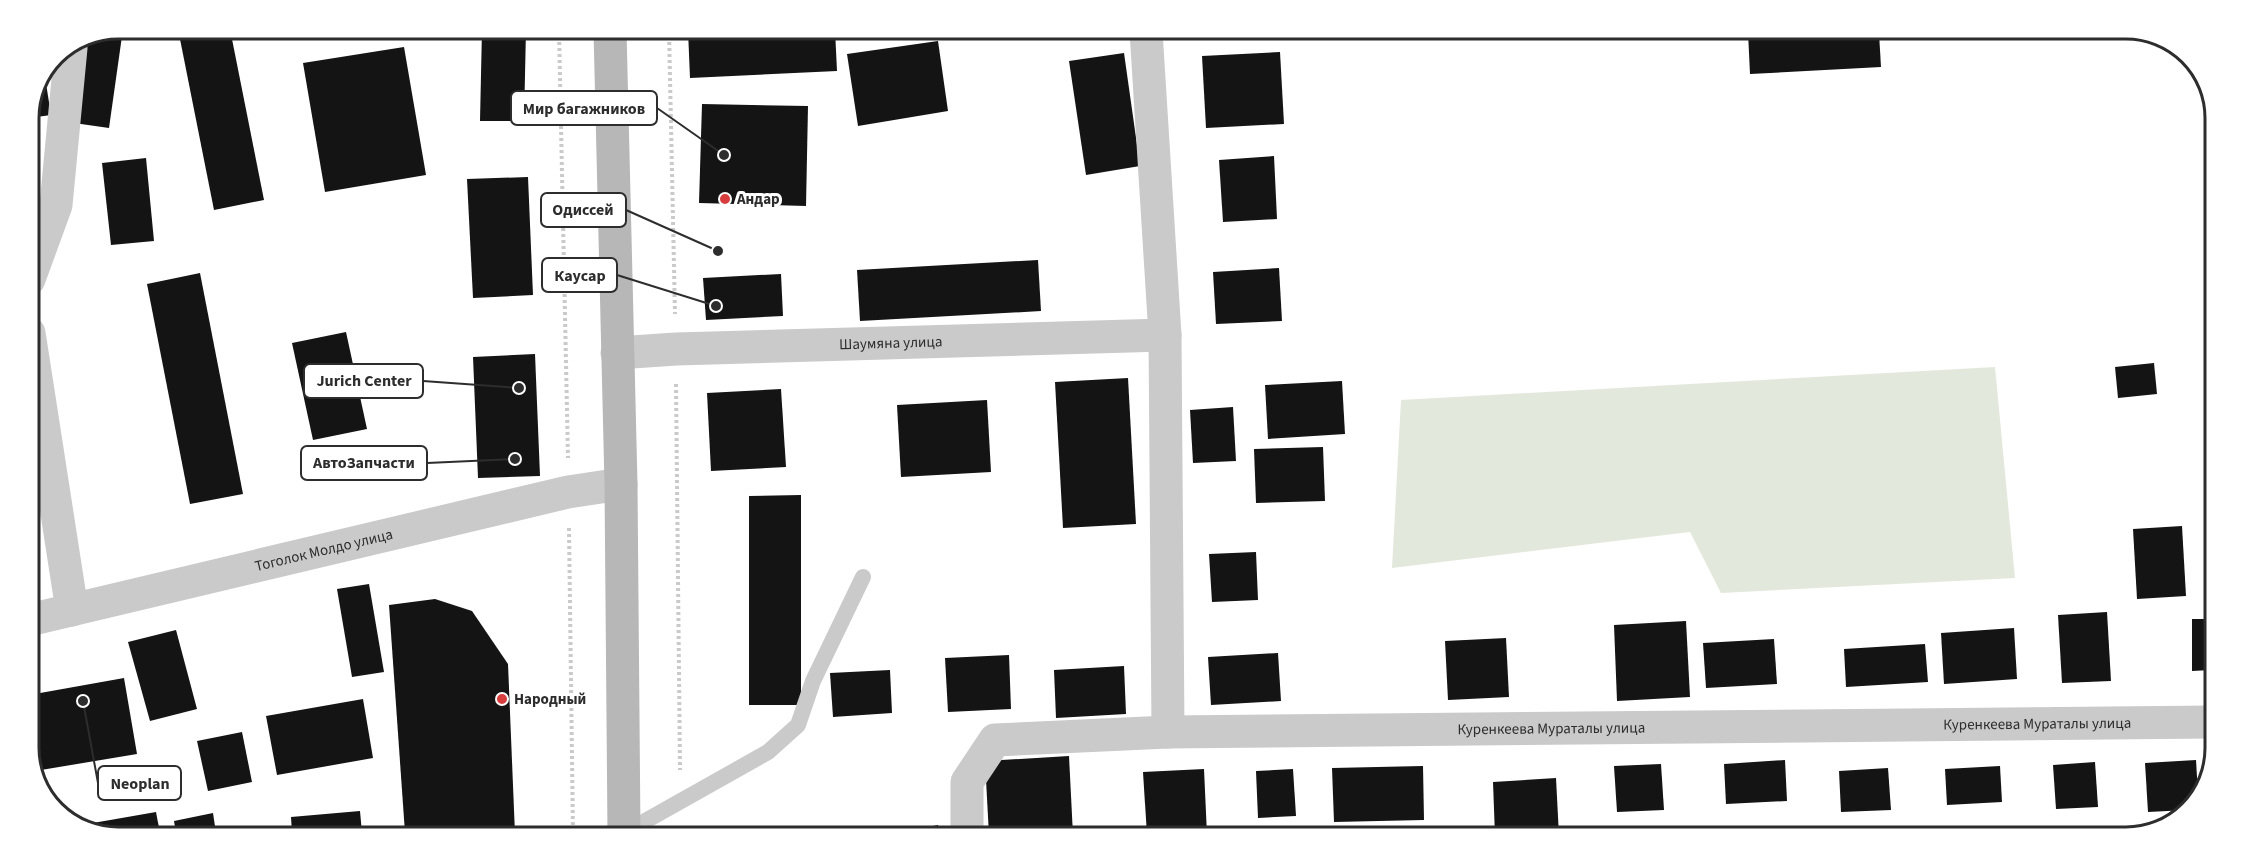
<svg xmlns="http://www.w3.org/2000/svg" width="2244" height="866" viewBox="0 0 2244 866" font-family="'Source Sans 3',sans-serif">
  <rect width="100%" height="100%" fill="#fff"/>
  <polygon fill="#e2e9dc" points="1995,367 2015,578 1721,593 1690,532 1392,568 1401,400"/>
  <g fill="#141414">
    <polygon points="118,28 123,29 109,128 74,123 86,42"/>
    <polygon points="178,29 230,29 264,200 214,210"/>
    <polygon points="482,29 526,29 524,121 480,121"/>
    <polygon points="688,30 835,30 837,71 690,78"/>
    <polygon points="1748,32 1879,33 1881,67 1750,74"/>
    <polygon points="938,41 948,111 858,126 847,54"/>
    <polygon points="404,47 426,175 325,192 303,63"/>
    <polygon points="1280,52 1284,124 1206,128 1202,56"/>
    <polygon points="1124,53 1140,166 1086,175 1069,61"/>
    <polygon points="45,77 51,115 29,118 29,112"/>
    <polygon points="702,104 808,106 806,206 699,203"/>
    <polygon points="1274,156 1277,219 1223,222 1219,160"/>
    <polygon points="146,158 154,241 111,245 102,163"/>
    <polygon points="528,177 533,295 473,298 467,179"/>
    <polygon points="1038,260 1041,311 860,321 857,270"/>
    <polygon points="1279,268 1282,321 1216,324 1213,272"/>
    <polygon points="200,273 243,494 190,504 147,284"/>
    <polygon points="781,274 783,316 706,320 703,278"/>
    <polygon points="346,332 367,429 313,440 292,343"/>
    <polygon points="535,354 540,476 478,478 473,357"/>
    <polygon points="2154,363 2157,394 2118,398 2115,367"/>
    <polygon points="1128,378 1136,524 1063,528 1055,382"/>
    <polygon points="1342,381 1345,434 1268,439 1265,385"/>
    <polygon points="781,389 786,467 711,471 707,393"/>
    <polygon points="987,400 991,472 901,477 897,405"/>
    <polygon points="1233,407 1236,461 1193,463 1190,410"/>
    <polygon points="1323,447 1325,501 1256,503 1254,449"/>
    <polygon points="801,495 801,705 749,705 749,496"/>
    <polygon points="2182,526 2186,596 2137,599 2133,529"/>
    <polygon points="1256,552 1258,600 1212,602 1209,554"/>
    <polygon points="369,584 384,672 352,677 337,589"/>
    <polygon points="435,599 472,611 508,664 515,834 405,833 389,605"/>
    <polygon points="2107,612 2111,681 2062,683 2058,615"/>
    <polygon points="2192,619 2212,619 2211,670 2192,671"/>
    <polygon points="1686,621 1690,697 1617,701 1614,625"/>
    <polygon points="2014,628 2017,679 1944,684 1941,633"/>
    <polygon points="176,630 197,709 150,721 128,642"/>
    <polygon points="1506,638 1509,697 1448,700 1445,641"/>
    <polygon points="1774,639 1777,684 1706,688 1703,643"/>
    <polygon points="1925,644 1928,682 1846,687 1844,649"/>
    <polygon points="1278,653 1281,701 1211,705 1208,657"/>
    <polygon points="1009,655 1011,709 948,712 945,658"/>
    <polygon points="1124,666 1126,714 1056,718 1054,670"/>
    <polygon points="890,670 892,713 833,717 830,673"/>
    <polygon points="124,678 137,754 35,771 29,754 29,695"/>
    <polygon points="363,699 373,758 277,775 266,716"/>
    <polygon points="242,732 252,782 208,791 197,741"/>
    <polygon points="1069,756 1073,835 989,835 985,761"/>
    <polygon points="1785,760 1787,801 1726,804 1724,764"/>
    <polygon points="2196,760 2198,794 2187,810 2148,812 2145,763"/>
    <polygon points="2095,762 2098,807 2056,809 2053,765"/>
    <polygon points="1661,764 1664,810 1617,812 1614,766"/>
    <polygon points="1423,766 1424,820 1334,822 1332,768"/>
    <polygon points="2000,766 2002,802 1947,805 1945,769"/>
    <polygon points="1888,768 1891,810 1841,812 1839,771"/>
    <polygon points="1204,769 1207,835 1147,835 1143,772"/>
    <polygon points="1293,769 1296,816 1258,818 1256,771"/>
    <polygon points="1556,778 1559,836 1495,836 1493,782"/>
    <polygon points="360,811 362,833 292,833 291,817"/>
    <polygon points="156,812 160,833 95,833 93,823"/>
    <polygon points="213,813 216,833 176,833 174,821"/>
    <polygon points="938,825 940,835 897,835 896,833"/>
  </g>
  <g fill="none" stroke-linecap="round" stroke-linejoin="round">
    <g stroke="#cacaca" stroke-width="4" stroke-dasharray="3 3" stroke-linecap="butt">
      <polyline points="559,30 568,458"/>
      <polyline points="669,30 675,314"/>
      <polyline points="676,384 680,770"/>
      <polyline points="569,528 573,834"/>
    </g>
    <polyline stroke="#cacaca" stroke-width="16" points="624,833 768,752 798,725 813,681 863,577"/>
    <g stroke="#cacaca" stroke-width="33">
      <polyline points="1146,31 1165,335 1168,732"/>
      <polyline points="29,279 56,205 71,48"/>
      <polyline points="29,333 72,610"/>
      <path id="s1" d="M617,353L676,349L1165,335"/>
      <path id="s2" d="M29,620L568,492L621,484"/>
      <path id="s3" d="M967,835V782L995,740L1168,732L2211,722"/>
    </g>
    <polyline stroke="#b7b7b7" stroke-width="33" points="610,30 621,484 624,834"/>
  </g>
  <g fill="#d73d3c" stroke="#fff" stroke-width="2">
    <circle cx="725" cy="199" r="6"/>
    <circle cx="502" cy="699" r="6"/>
  </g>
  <g text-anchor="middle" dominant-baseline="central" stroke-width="6" stroke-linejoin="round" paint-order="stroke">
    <g font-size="15" font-weight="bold" fill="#2d2d2d" stroke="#fff" text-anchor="start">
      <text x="737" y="199">Андар</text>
      <text x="514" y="699">Народный</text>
    </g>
    <g font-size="15" fill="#2d2d2d" stroke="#fff">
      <text stroke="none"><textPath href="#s1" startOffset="274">Шаумяна улица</textPath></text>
      <text stroke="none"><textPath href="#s2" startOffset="303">Тоголок Молдо улица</textPath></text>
      <text stroke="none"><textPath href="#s3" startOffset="1146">Куренкеева Мураталы улица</textPath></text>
      <text stroke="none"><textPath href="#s3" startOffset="660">Куренкеева Мураталы улица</textPath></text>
    </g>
  </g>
  <path d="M0 0H2244V866H0ZM118 39H2126A79 79 0 0 1 2205 118V748A79 79 0 0 1 2126 827H118A79 79 0 0 1 39 748V118A79 79 0 0 1 118 39Z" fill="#fff" fill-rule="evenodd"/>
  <path fill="none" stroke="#2d2d2d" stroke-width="3" d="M118 39H2126A79 79 0 0 1 2205 118V748A79 79 0 0 1 2126 827H118A79 79 0 0 1 39 748V118A79 79 0 0 1 118 39Z"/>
  <path fill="none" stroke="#2d2d2d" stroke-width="2" d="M724 155L657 108M718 251L626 210M716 306L617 275M519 388L423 381M515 459L427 463M83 701L98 783"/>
  <g fill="#2d2d2d" stroke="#fff" stroke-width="2">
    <circle cx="724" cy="155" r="6"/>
    <circle cx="718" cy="251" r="6"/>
    <circle cx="716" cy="306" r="6"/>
    <circle cx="519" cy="388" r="6"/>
    <circle cx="515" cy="459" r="6"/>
    <circle cx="83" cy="701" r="6"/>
  </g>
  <g fill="#fff" stroke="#2d2d2d" stroke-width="2">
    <rect x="511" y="91" width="146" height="34" rx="6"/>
    <rect x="541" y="193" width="85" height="34" rx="6"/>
    <rect x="542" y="258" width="75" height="34" rx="6"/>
    <rect x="304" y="364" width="119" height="34" rx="6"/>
    <rect x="301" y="446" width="126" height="34" rx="6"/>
    <rect x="98" y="766" width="83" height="34" rx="6"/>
  </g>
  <g font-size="16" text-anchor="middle" font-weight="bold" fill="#2d2d2d">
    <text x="584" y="114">Мир багажников</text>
    <text x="583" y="215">Одиссей</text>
    <text x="580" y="281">Каусар</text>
    <text x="364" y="386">Jurich Center</text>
    <text x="364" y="468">АвтоЗапчасти</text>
    <text x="140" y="789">Neoplan</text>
  </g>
</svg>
